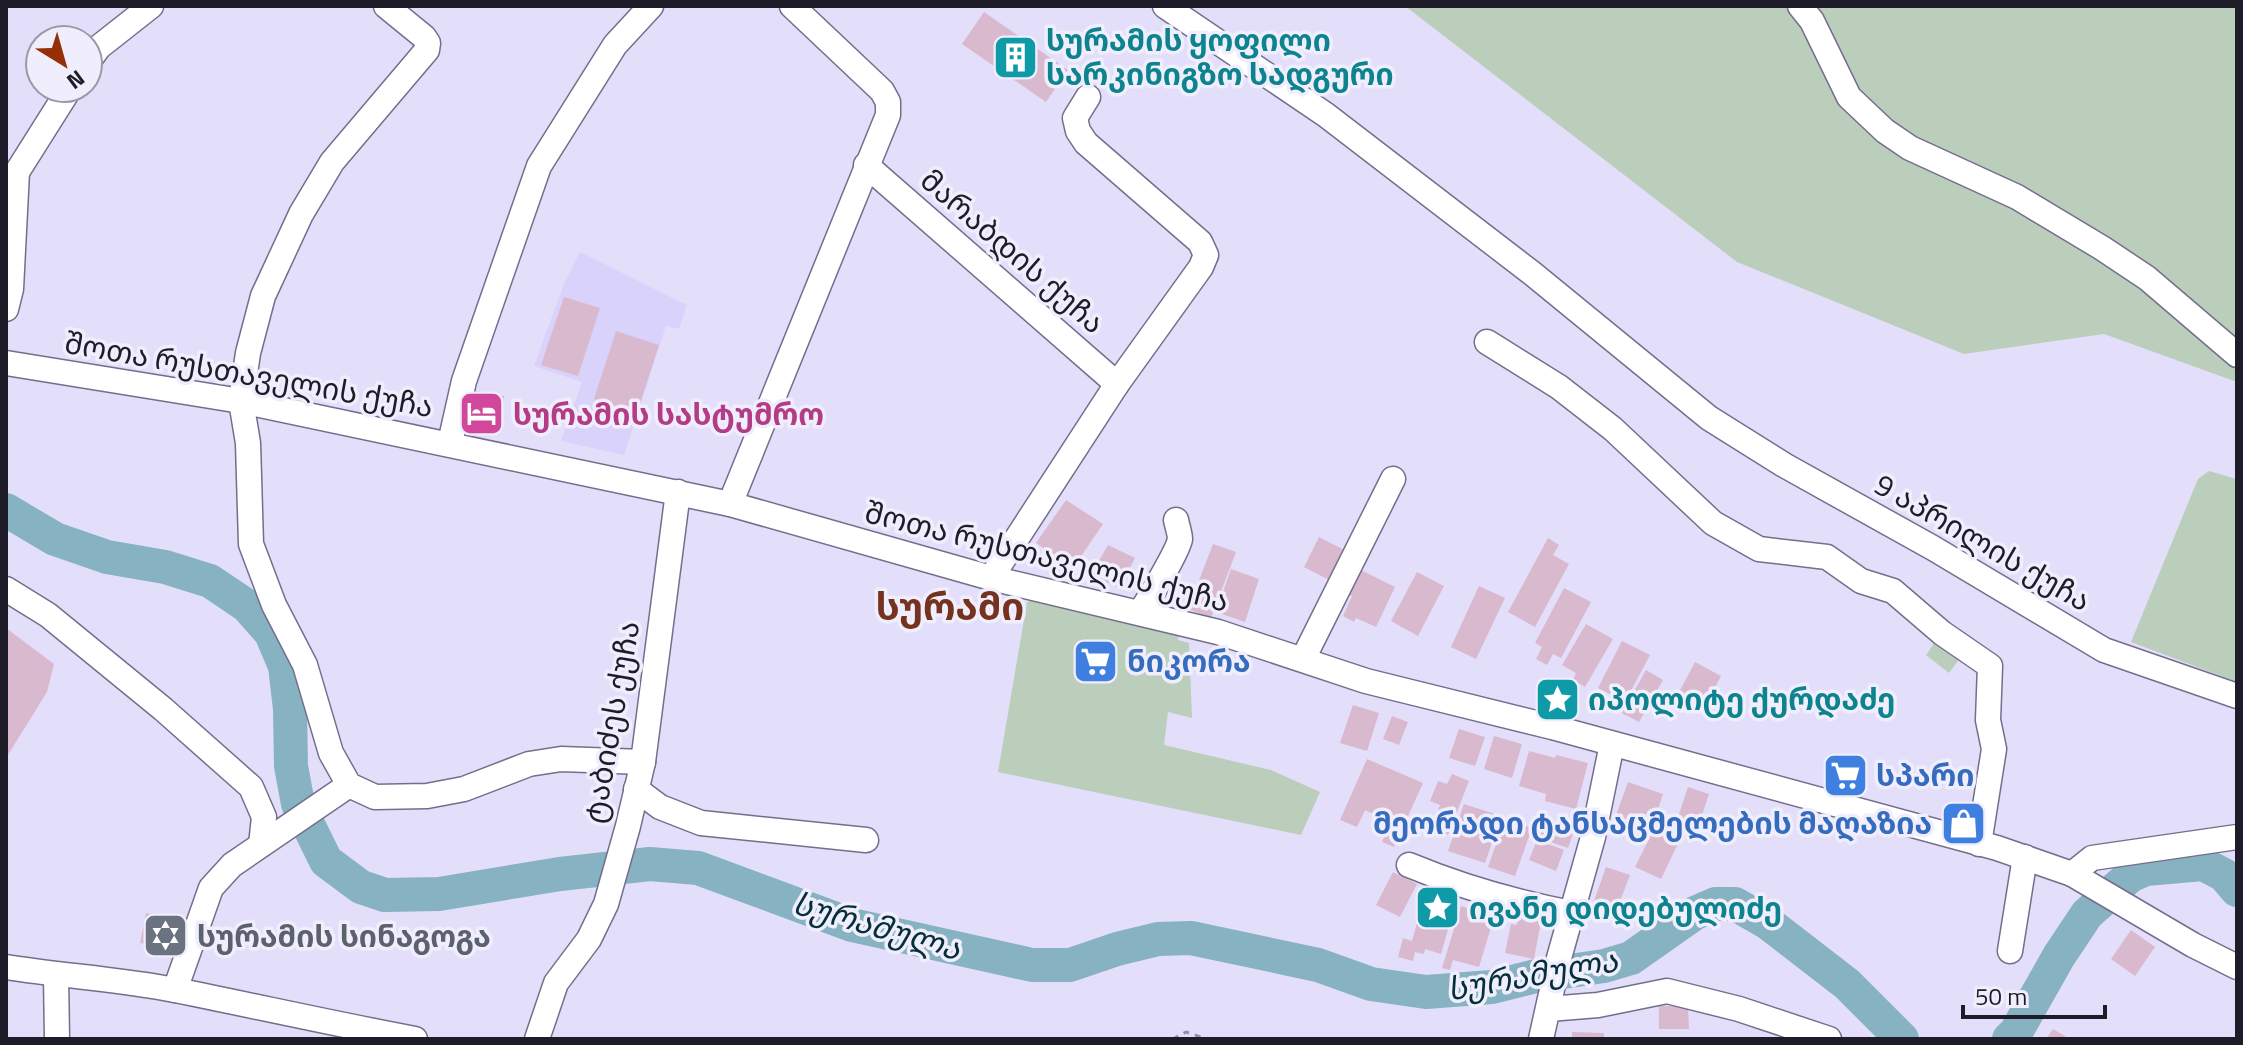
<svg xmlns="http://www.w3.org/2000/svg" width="2243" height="1045" viewBox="0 0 2243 1045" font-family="'Titillium Web','Noto Sans Georgian',sans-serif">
  <rect width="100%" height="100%" fill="#e3dffa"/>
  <polygon fill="#d9d2fb" points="580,252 687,305 679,329 666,326 624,455 561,441 582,382 534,366 564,284"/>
  <g fill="#bbcebc">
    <polygon points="1405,6 2237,6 2237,382 2104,334 1964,354 1737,262"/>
    <polygon points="2209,471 2237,479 2237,682 2131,642 2198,479"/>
    <polygon points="1046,594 1181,623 1178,640 1189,643 1192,718 1168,712 1164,745 1271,770 1320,792 1301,835 998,772 1027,602"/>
    <polygon points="1939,636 1963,654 1949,673 1926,655"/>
  </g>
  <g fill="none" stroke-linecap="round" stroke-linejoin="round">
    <g stroke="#87b2c1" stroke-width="34">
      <polyline points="6,510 55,539 107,557 165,567 210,581 247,606 271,633 285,666 290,709 291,766 298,804 326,861 361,887 385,895 439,894 560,874 650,864 698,868 852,925 1032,965 1070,965 1117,949 1158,939 1191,938 1318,965 1371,984 1426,992 1492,987 1536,976 1604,966 1631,958 1695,913 1716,904 1735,904 1768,923 1847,984 1902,1039"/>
      <polyline points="2009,1039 2016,1032 2059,956 2087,914 2130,876 2146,869 2203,864 2224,875 2237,890"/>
    </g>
  </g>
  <g fill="#d9b9ce">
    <polygon points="984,12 1068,70 1046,102 962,44"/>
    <polygon points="564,297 600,308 578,376 541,365"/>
    <polygon points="616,331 659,345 637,413 594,399"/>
    <polygon points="471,390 504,396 496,434 464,428"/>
    <polygon points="1066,500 1103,524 1073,568 1036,543"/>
    <polygon points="1319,537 1344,550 1329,580 1304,567"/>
    <polygon points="1548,538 1559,545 1553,555 1569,564 1535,627 1508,612"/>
    <polygon points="1213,544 1236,552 1211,618 1188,609"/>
    <polygon points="1108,545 1135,558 1120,588 1090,576"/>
    <polygon points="1355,567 1395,587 1376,627 1356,618 1354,622 1343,616 1352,596 1343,592"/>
    <polygon points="1231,569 1259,579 1245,622 1216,612"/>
    <polygon points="1417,572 1444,586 1418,636 1391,621"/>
    <polygon points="1479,586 1505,598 1476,659 1451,647"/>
    <polygon points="1564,588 1591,602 1561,658 1553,654 1547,665 1536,659 1542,647 1535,643"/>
    <polygon points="1586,624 1613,639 1585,687 1573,680 1576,673 1562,665"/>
    <polygon points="6,628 54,664 47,692 6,758"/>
    <polygon points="1622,641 1650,655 1625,702 1598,688"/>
    <polygon points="1695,662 1721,676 1702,712 1676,698"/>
    <polygon points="1646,670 1663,680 1639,722 1622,713"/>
    <polygon points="1353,705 1379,713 1367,751 1340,743"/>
    <polygon points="1392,716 1408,722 1399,745 1383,739"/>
    <polygon points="1459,729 1485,737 1475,766 1449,758"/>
    <polygon points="1494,736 1522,744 1512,778 1484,769"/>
    <polygon points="1529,751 1555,758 1556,755 1588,763 1576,809 1545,801 1546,794 1519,786"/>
    <polygon points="1367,759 1423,783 1394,847 1382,842 1391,822 1365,810 1357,827 1340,820"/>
    <polygon points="1452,774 1469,781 1448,835 1431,828 1440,805 1430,801 1438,781 1447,784"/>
    <polygon points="1628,782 1663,794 1651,831 1615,818"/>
    <polygon points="1688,787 1709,794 1699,824 1678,817"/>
    <polygon points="1464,804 1501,816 1485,863 1448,851"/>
    <polygon points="1660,817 1685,829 1661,879 1635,867"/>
    <polygon points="1505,819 1532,828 1515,876 1488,867"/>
    <polygon points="1542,820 1574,831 1568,848 1536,837"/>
    <polygon points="1537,840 1564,850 1556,871 1529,860"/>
    <polygon points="1606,867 1630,875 1616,912 1593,904"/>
    <polygon points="1393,872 1417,884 1400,917 1376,905"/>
    <polygon points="1422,904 1453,912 1441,954 1425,949 1424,954 1415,952 1413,961 1398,957 1403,938 1412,941"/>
    <polygon points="1461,906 1494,917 1479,967 1453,960 1450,970 1442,968"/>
    <polygon points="1519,912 1542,916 1534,959 1505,953 1511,924 1517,925"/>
    <polygon points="146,913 178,920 177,925 191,928 186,952 140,943"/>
    <polygon points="2131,930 2155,947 2135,976 2111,959"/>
    <polygon points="1659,1006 1688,1006 1689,1029 1659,1029"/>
    <polygon points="2053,1029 2070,1039 2046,1039"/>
    <polygon points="1572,1032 1604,1033 1604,1039 1572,1039"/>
  </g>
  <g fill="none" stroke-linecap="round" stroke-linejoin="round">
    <defs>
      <g id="minor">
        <polyline points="386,6 424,37 428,43 427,50 332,162 301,214 263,296 248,353 241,401 248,443 251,544 274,605 305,665 331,753 349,785 375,797 427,796 464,789 529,764 561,759 643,762"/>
        <polyline points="1165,6 1326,115 1533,274 1709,418 1784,465 1933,548 2104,650 2237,696"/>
        <polyline points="1800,6 1812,21 1849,97 1885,131 1910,148 2017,197 2102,248 2147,278 2237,355"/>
        <polyline points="88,62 99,47 151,6"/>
        <polyline points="866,165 1117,384"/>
        <polyline points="6,309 11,289 17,172 70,88"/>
        <polyline points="1487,342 1559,387 1613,429 1713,523 1759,549 1827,557 1861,581 1893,591 1942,633 1990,666 1988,720 1994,749 1979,844"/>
        <polyline points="6,363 241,401 730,504 991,578 1218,632 1366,681 1552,727 1997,848 2072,874 2193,945 2237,967"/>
        <polyline points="450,443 464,381 539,166 615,45 651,6"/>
        <polyline points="730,504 888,115 888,102 882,91 792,6"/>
        <polyline points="991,578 1117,384 1201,267 1206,255 1200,242 1086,143 1078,131 1075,118 1088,97"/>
        <polyline points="6,589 48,615 163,709 251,787 264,817 261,845"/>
        <path d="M1140,612C1148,601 1178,551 1180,539C1180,534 1177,525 1176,520"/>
        <polyline points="1303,659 1393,479"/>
        <polyline points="636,789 660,807 701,823 866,840"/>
        <path d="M1409,865C1462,887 1514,902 1571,913"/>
        <polyline points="2072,874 2092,858 2237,837"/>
        <polyline points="2010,951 2025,857"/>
        <path d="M6,967C62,976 119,979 175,990C255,1006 335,1024 415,1039"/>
        <polyline points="56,975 57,1039"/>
        <polyline points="175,990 211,888 232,865 349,785"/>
        <polyline points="1549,1009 1598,1005 1667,991 1739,1009 1829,1039"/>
        <polyline points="537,1039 556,983 589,939 606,904 628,826 643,762 678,492"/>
        <polyline points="1541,1039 1559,958 1593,837 1612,744"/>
      </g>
    </defs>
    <use href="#minor" stroke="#736e8c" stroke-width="27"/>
    <polyline stroke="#9390a5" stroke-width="3" stroke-dasharray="6 6" stroke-linecap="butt" points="1173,1039 1186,1032 1207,1039"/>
    <use href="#minor" stroke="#fff" stroke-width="24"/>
  </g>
  <defs>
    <symbol id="building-square" viewBox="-11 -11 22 22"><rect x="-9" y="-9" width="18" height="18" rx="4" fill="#0f9aa8" stroke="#f0eefc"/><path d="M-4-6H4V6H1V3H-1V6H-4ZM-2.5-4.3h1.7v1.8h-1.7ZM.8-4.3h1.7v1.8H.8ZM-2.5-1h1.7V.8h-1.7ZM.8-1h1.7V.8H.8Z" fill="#fff"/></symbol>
    <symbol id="hotel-square" viewBox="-11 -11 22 22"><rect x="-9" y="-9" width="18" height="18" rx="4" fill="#d1479c" stroke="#f0eefc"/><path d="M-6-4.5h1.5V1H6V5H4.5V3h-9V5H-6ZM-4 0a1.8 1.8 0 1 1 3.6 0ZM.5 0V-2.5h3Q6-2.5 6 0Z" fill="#fff"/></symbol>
    <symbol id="supermarket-square" viewBox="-11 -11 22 22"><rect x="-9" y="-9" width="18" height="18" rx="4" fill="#3f7fe0" stroke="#f0eefc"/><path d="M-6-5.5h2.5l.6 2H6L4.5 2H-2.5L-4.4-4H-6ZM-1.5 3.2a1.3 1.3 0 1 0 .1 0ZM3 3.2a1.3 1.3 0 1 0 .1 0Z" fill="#fff"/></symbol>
    <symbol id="sight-square" viewBox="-11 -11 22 22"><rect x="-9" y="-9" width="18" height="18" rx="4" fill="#0f9aa8" stroke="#f0eefc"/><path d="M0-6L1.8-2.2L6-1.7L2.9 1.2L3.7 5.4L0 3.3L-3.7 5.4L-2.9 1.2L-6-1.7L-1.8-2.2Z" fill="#fff"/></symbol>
    <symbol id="shop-square" viewBox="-11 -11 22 22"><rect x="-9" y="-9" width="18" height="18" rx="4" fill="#3f7fe0" stroke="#f0eefc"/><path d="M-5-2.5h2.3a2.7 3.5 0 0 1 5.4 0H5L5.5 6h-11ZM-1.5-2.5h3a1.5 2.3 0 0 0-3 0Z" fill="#fff"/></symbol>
    <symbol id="synagogue-square" viewBox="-11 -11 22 22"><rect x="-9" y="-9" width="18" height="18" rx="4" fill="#6b7280" stroke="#f0eefc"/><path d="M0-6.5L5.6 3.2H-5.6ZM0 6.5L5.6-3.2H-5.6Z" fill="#fff"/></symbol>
  </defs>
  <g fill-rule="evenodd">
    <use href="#building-square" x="990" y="32" width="51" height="51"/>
    <use href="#hotel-square" x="456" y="388" width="51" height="51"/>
    <use href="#supermarket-square" x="1070" y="636" width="51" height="51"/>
    <use href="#sight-square" x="1532" y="674" width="51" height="51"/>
    <use href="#supermarket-square" x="1820" y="750" width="51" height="51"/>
    <use href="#shop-square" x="1938" y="798" width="51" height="51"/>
    <use href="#sight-square" x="1412" y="882" width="51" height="51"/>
    <use href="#synagogue-square" x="140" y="910" width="51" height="51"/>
  </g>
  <g text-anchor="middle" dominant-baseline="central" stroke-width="7" stroke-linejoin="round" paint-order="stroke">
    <g font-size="30" font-weight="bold" fill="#0d838f" stroke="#f0eefc" text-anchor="start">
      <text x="1046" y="40">სურამის ყოფილი<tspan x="1046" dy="34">სარკინიგზო სადგური</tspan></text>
      <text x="1588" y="699">იპოლიტე ქურდაძე</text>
      <text x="1469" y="908">ივანე დიდებულიძე</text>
    </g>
    <g font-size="30" fill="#1f1c29" stroke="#f0eefc">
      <text transform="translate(1013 251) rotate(41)">მარაბდის ქუჩა</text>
      <text transform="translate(249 374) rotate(10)">შოთა რუსთაველის ქუჩა</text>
      <text transform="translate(1983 542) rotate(30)">9 აპრილის ქუჩა</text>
      <text transform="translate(1047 556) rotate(14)">შოთა რუსთაველის ქუჩა</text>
      <text transform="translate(611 722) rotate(-80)">ტაბიძეს ქუჩა</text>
    </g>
    <g font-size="30" font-weight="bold" fill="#b23c85" stroke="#f0eefc" text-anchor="start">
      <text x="513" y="414">სურამის სასტუმრო</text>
    </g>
    <g font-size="30" font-weight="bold" fill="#366cbe" stroke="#f0eefc" text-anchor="start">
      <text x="1127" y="661">ნიკორა</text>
      <text x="1876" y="775">სპარი</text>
      <text x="1932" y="823" text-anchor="end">მეორადი ტანსაცმელების მაღაზია</text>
    </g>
    <g font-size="30" font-weight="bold" fill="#5b616d" stroke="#f0eefc" text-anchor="start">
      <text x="197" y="936">სურამის სინაგოგა</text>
    </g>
    <g font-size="32" font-style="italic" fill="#042f3a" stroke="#f0eefc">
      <text transform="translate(877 925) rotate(16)">სურამულა</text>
      <text transform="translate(1532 974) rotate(-10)">სურამულა</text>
    </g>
    <g font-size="38" font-weight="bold" fill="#75321e" stroke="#f0eefc">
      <text x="950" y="606">სურამი</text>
    </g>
  </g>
  <rect width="2243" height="1045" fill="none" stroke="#1f1c29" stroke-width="16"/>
  <g transform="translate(64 64) rotate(143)"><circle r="38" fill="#f0eefc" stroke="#9c9aa8" stroke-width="2"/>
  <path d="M0-6L14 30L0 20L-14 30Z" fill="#952f07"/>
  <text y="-12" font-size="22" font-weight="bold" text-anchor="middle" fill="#1f1c29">N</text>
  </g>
  <path d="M1963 1005v12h142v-12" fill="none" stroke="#1f1c29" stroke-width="4"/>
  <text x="1975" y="1005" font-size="24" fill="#1f1c29" stroke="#f0eefc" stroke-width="6" paint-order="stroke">50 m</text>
</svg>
